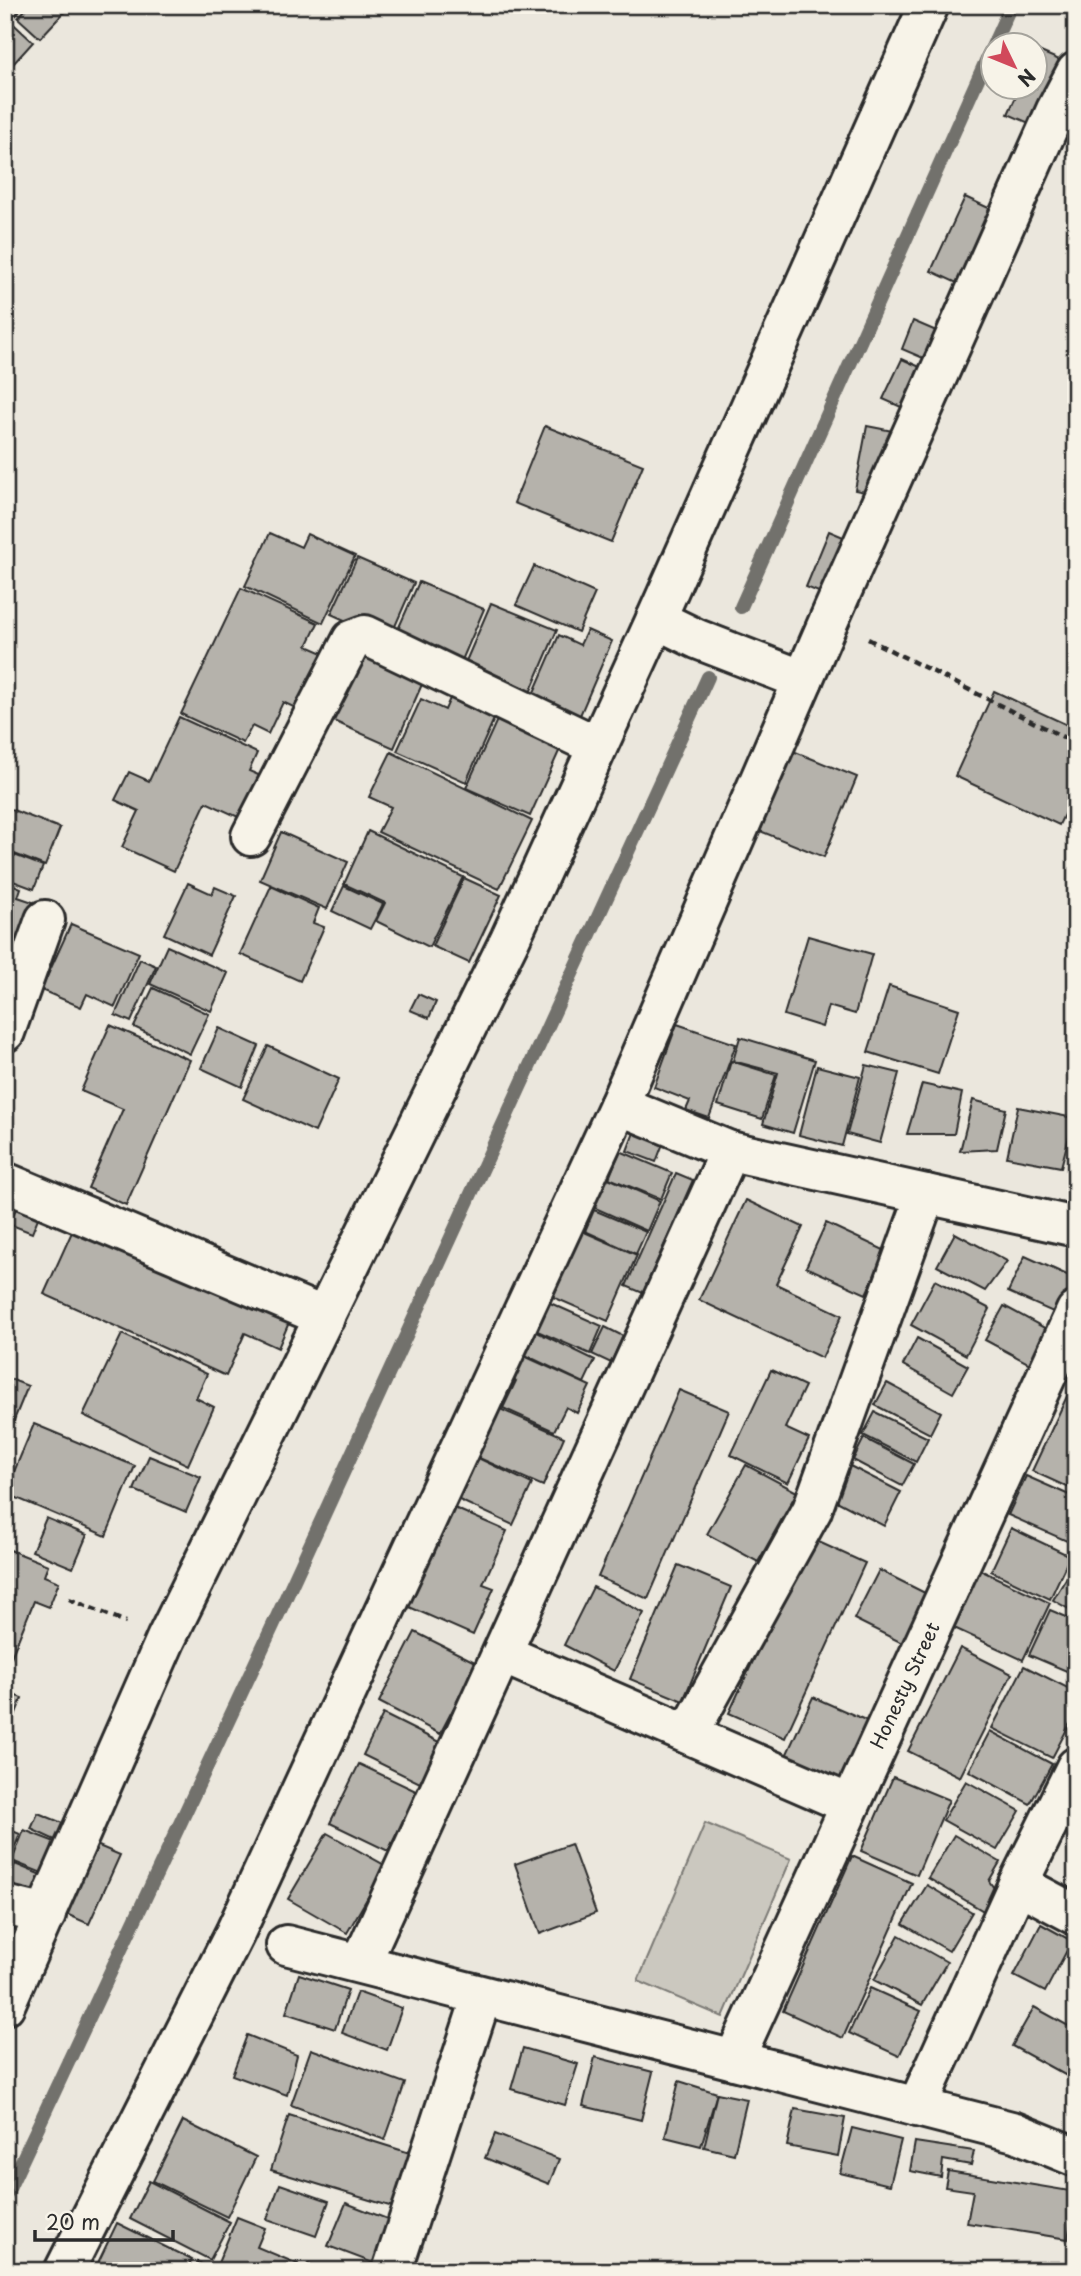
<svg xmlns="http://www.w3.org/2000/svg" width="1081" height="2276" viewBox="0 0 1081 2276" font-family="'Playpen Sans',sans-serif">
  <rect width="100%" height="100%" fill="#ebe7dd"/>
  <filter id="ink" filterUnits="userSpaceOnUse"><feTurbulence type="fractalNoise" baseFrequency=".0143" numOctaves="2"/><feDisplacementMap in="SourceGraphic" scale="14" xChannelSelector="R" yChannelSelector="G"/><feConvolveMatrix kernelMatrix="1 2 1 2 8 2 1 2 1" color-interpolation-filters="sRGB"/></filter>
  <g filter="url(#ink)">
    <polygon fill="#cbc8bf" stroke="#7b7a75" stroke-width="2" points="705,1823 791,1859 723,2017 638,1981"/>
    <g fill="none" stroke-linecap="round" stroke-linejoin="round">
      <g stroke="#72716c" stroke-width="14">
        <polyline points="741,607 1011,5"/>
        <polyline points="5,2197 283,1604 708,677"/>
      </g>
    </g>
    <g fill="#b5b2ab" stroke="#2b2b2b" stroke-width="2">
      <polygon points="5,5 24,5 12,20 5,14"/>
      <polygon points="29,5 71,5 40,38 18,18"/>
      <polygon points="5,16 33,42 5,73"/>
      <polygon points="1036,50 1076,67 1057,135 1008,114 1020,88 1036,88"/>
      <polygon points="965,197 993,210 959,284 931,271"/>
      <polygon points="913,321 948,336 937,364 902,349"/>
      <polygon points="902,359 929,371 910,411 883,399"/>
      <polygon points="545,426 643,465 611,542 514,503"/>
      <polygon points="867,426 908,434 895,498 855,490"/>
      <polygon points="829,531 860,544 836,599 806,587"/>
      <polygon points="270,533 301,547 307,534 355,556 323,623 245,586"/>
      <polygon points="357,558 414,583 389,640 331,614"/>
      <polygon points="534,566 595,593 578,632 516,605"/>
      <polygon points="419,582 484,609 457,672 392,643"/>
      <polygon points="241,588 318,623 307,646 330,656 304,712 283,702 268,734 252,726 243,743 181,714"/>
      <polygon points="491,603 557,630 526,702 460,675"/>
      <polygon points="587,630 612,641 575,727 528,706 559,635 580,645"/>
      <polygon points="363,644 427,673 394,748 329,719"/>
      <polygon points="454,689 498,710 466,782 397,751 421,699 445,710"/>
      <polygon points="994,691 1076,729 1076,790 1059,825 955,776"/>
      <polygon points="502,709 565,738 530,816 466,788"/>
      <polygon points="179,717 257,753 249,771 270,780 249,822 206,802 174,871 122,847 139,811 115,800 129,772 149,781"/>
      <polygon points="793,751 857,777 824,857 760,831"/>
      <polygon points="391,752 532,821 499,889 378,832 391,807 369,797"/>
      <polygon points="5,807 60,828 45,866 7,851 5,855"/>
      <polygon points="368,831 463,877 429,947 376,921 385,903 344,884"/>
      <polygon points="281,832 348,862 327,909 260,880"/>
      <polygon points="9,853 43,866 34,889 5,878 5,863"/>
      <polygon points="464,878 501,895 469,963 432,946"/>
      <polygon points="5,881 21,888 18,897 33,902 11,958 5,956"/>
      <polygon points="188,883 212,894 215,887 236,896 209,955 164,934"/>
      <polygon points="271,886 319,908 313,923 324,927 300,981 240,954"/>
      <polygon points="344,886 383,904 370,929 332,911"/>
      <polygon points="71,924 139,953 115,1007 87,994 81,1007 41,990"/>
      <polygon points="808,936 872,954 855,1014 828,1006 822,1027 784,1015"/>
      <polygon points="167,946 228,973 211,1011 150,984"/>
      <polygon points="140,959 156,966 131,1022 115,1015"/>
      <polygon points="889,986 959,1009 938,1074 868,1052"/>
      <polygon points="153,988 209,1014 190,1054 134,1027"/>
      <polygon points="418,994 436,1002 429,1018 410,1010"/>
      <polygon points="677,1024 736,1044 709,1118 686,1110 690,1101 654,1087"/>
      <polygon points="110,1025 190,1060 126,1205 88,1188 123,1109 81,1091"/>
      <polygon points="219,1028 259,1046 242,1087 201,1068"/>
      <polygon points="740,1037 815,1060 793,1133 763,1124 778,1073 733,1061"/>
      <polygon points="268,1046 339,1079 315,1132 243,1099"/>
      <polygon points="731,1061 776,1075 762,1119 718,1105"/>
      <polygon points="866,1065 899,1073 880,1143 847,1134"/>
      <polygon points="817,1066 860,1077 842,1146 799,1135"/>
      <polygon points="922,1084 962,1093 954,1134 907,1134"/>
      <polygon points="973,1100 1006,1109 997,1149 960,1151"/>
      <polygon points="1018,1107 1074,1118 1061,1167 1007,1157"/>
      <polygon points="638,1122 667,1133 656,1162 627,1151"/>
      <polygon points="620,1151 672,1173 661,1199 609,1178"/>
      <polygon points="676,1173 693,1180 643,1293 626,1286"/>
      <polygon points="606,1177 660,1201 647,1231 593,1207"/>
      <polygon points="746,1200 803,1227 776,1284 842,1315 822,1358 699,1300"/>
      <polygon points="18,1204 40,1213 32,1233 9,1224"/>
      <polygon points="594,1210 646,1232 636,1254 585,1231"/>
      <polygon points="76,1223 291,1318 278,1348 245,1333 226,1376 44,1294"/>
      <polygon points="826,1223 886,1251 866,1294 806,1267"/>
      <polygon points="582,1231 637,1255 608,1321 553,1297"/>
      <polygon points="955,1233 1007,1261 985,1291 937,1266"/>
      <polygon points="1025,1256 1076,1279 1076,1288 1062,1316 1008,1292"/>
      <polygon points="935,1280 990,1309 966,1355 911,1325"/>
      <polygon points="548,1302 602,1326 590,1354 535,1330"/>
      <polygon points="1004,1306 1063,1338 1045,1372 985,1340"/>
      <polygon points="605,1327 623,1336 611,1363 592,1354"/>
      <polygon points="533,1330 595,1360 584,1383 523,1354"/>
      <polygon points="122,1334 207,1374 196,1398 214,1407 188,1465 83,1415"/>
      <polygon points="917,1338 968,1366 953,1393 903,1365"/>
      <polygon points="522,1355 590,1386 577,1413 566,1407 554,1431 503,1408 516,1381 511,1378"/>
      <polygon points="771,1370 805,1386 785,1428 809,1439 788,1483 731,1455"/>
      <polygon points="5,1377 28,1386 5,1442"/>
      <polygon points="1076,1377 1076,1491 1032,1471"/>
      <polygon points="887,1383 941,1412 930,1434 875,1405"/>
      <polygon points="679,1390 729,1411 648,1599 598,1577"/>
      <polygon points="491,1405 564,1437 543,1486 470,1454"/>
      <polygon points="875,1412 928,1438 916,1462 863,1435"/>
      <polygon points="34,1424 135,1466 106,1536 5,1493"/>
      <polygon points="864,1438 914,1464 902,1486 853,1460"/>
      <polygon points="149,1456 201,1477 186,1512 134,1490"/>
      <polygon points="476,1457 532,1484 513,1525 457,1499"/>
      <polygon points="846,1464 901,1492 884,1526 829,1497"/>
      <polygon points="746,1465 797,1492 758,1562 707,1534"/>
      <polygon points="1026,1476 1076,1498 1076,1545 1008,1515"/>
      <polygon points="452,1507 507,1531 483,1584 494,1588 473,1635 407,1606"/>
      <polygon points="46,1518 87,1535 73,1568 32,1551"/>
      <polygon points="1011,1528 1070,1556 1050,1599 991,1571"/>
      <polygon points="810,1538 865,1563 785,1738 729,1713"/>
      <polygon points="5,1548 48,1565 44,1576 59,1582 49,1607 34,1601 5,1672"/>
      <polygon points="1076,1562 1076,1613 1053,1600"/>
      <polygon points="678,1565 731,1587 683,1701 630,1679"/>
      <polygon points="879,1570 929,1595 904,1644 854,1619"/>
      <polygon points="980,1570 1050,1603 1023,1660 952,1627"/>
      <polygon points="593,1587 644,1613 614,1671 564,1645"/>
      <polygon points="1050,1610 1076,1621 1076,1675 1029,1655"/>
      <polygon points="415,1632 477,1663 440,1734 379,1702"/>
      <polygon points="960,1648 1012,1674 960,1777 908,1751"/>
      <polygon points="1024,1666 1076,1692 1076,1712 1052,1758 992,1728"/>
      <polygon points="5,1692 22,1698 5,1741"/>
      <polygon points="813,1697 870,1722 842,1784 785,1758"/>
      <polygon points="383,1714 445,1745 424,1785 363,1755"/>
      <polygon points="990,1731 1052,1764 1030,1804 969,1771"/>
      <polygon points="359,1764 418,1792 388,1851 330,1823"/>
      <polygon points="893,1777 949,1800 917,1875 861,1851"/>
      <polygon points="966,1781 1020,1811 997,1850 943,1820"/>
      <polygon points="38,1813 65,1824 57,1841 31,1829"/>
      <polygon points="5,1828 20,1834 5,1871"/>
      <polygon points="24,1830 60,1844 47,1875 12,1861"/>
      <polygon points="327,1833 386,1866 347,1933 288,1899"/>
      <polygon points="954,1835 1000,1862 989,1881 998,1894 987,1913 928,1878"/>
      <polygon points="94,1844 120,1855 89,1924 64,1913"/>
      <polygon points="571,1844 596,1913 540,1934 515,1864"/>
      <polygon points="852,1856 912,1883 843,2038 783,2011"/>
      <polygon points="15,1864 46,1877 36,1901 5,1887"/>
      <polygon points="927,1885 972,1912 949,1951 903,1924"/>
      <polygon points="1041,1924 1072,1941 1045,1992 1014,1976"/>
      <polygon points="899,1935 947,1962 922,2005 874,1980"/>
      <polygon points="299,1974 348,1990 335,2029 286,2013"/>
      <polygon points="870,1988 921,2011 899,2056 849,2033"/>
      <polygon points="357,1992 402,2008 387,2050 342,2033"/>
      <polygon points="1034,2007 1076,2030 1076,2081 1012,2046"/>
      <polygon points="247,2035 297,2055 287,2095 232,2075"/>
      <polygon points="523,2048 578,2064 565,2105 511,2089"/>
      <polygon points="311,2049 405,2083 385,2140 291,2105"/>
      <polygon points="595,2057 653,2072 641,2120 583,2106"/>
      <polygon points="679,2081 717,2093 701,2146 665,2137"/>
      <polygon points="717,2093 747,2099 734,2154 704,2147"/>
      <polygon points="795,2109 845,2118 838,2156 787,2146"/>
      <polygon points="289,2115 413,2154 396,2208 271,2170"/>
      <polygon points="183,2121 256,2157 227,2217 153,2181"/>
      <polygon points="852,2128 901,2140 890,2185 840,2173"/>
      <polygon points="495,2134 559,2159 549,2184 485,2158"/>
      <polygon points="915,2142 974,2151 971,2165 943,2160 941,2177 910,2171"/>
      <polygon points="948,2171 1076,2192 1068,2239 967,2223 973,2191 945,2187"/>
      <polygon points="149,2181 230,2222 210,2260 130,2219"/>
      <polygon points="280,2184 329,2201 316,2236 267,2219"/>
      <polygon points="346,2203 390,2220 373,2263 328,2246"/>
      <polygon points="237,2217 265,2228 257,2247 298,2264 295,2271 237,2271 218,2263"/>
      <polygon points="117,2223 192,2260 186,2271 94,2271"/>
      <polygon points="198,2262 215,2271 194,2271"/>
      <polygon points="308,2263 329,2271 305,2271"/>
    </g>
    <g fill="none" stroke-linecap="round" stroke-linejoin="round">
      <defs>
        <g id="minor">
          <polyline points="656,619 697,639 803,680"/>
          <polyline points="251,836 352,640 365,635 597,746"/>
          <polyline points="5,1032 45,920"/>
          <polyline points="619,1105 730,1151 1076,1227"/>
          <polyline points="5,1182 325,1317"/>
          <polyline points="503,1654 849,1804"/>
          <polyline points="689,1733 812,1510 926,1194"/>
          <polyline points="1018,1884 1076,1915"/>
          <polyline points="5,1905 46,1915"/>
          <polyline points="286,1945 1015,2132 1076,2157"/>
          <polyline points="361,1963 730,1151"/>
          <polyline points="5,2005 166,1639 510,939 656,619 929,5"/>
          <polyline points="734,2060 1076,1311"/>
          <polyline points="917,2107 1018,1884 1076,1767"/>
          <polyline points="64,2271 235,1933 619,1105 829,620 1056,110 1076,72"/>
          <polyline points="392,2271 482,1996"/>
        </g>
      </defs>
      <use href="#minor" stroke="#2b2b2b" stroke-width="44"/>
      <g stroke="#2b2b2b" stroke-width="4.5" stroke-dasharray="7 5" stroke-linecap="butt">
        <polyline points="868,639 1075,743"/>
        <polyline points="69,1599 126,1622"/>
      </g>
      <use href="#minor" stroke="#f7f3e8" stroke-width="38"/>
    </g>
  </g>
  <g text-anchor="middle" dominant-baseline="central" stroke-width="5" stroke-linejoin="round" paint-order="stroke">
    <g font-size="19" fill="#2b2b2b" stroke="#f7f3e8">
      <text transform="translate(904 1685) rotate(-65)">Honesty Street</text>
    </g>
  </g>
  <rect width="1081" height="2276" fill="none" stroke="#f7f3e8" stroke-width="28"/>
  <rect x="14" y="14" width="1053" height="2248" fill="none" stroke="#2b2b2b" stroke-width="2.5" filter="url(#ink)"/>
  <g transform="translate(1014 66) rotate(133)"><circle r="33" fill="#f7f3e8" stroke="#a5a39c" stroke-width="2"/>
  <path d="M0-5L12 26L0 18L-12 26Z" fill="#d1495b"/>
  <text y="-10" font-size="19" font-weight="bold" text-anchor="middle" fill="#2b2b2b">N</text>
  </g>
  <path d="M35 2230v10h138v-10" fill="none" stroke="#2b2b2b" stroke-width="3.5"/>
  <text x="46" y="2230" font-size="21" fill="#2b2b2b" stroke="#f7f3e8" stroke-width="5" paint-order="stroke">20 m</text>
</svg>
